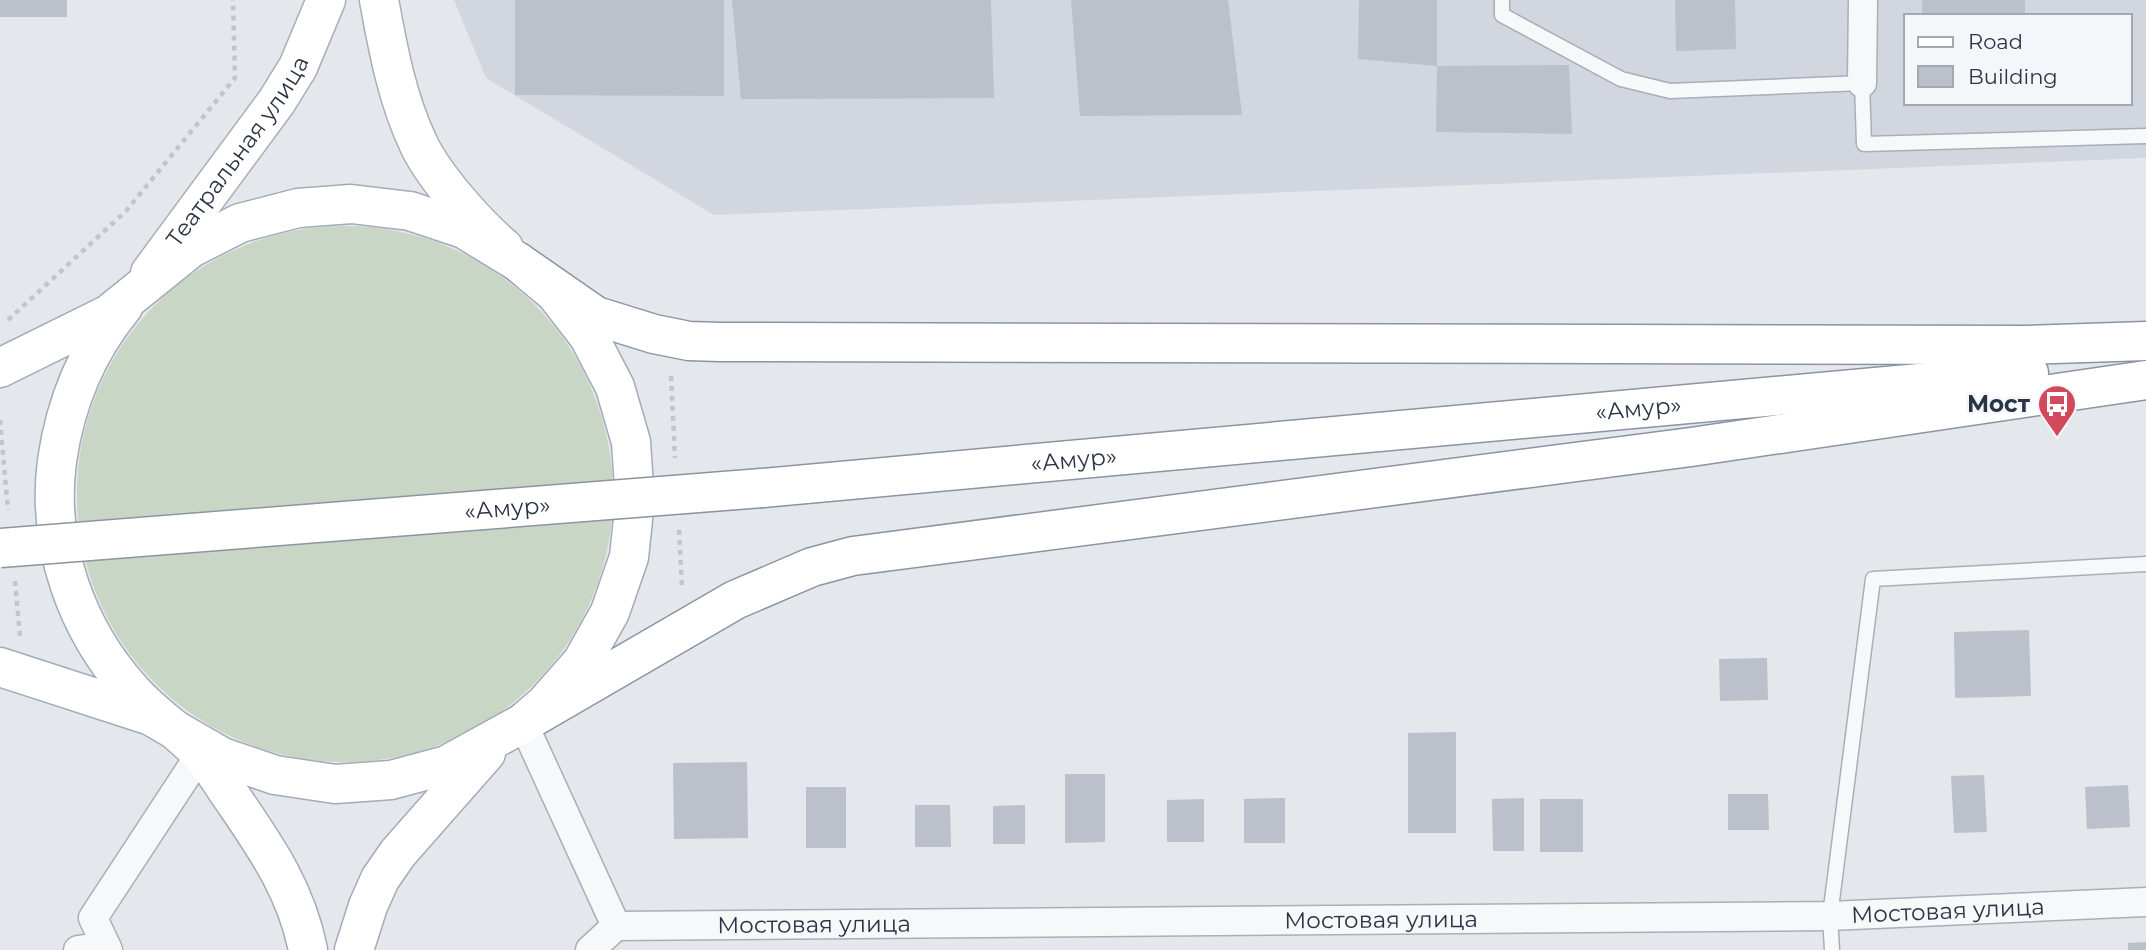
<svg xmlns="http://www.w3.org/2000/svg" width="2146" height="950" viewBox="0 0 2146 950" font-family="Montserrat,sans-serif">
  <rect width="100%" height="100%" fill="#e4e7ec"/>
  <path fill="#d2d6de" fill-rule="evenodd" d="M454,0H2146V158L714,215L486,78ZM1906,16H2130V103H1906Z"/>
  <circle fill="#c9d6c5" cx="345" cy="494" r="268"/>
  <g fill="#bbc0ca">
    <rect x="0" y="0" width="67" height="17"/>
    <polygon points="515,0 724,0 724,96 515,95"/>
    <polygon points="732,0 991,0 994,98 741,99"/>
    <polygon points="1071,0 1228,0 1242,115 1080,116"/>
    <polygon points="1359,0 1437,0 1437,66 1358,59"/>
    <polygon points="1675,0 1735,0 1736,49 1676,51"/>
    <rect x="1922" y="0" width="103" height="16"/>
    <polygon points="1569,65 1572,134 1436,132 1437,66"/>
    <polygon points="2029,630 2031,696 1955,698 1954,632"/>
    <polygon points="1767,658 1768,700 1720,701 1719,659"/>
    <polygon points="1456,732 1456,833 1408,833 1408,733"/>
    <polygon points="747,762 748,838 674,839 673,763"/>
    <polygon points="1065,774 1105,774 1105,842 1065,843"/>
    <polygon points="1984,775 1987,832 1954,833 1951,776"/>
    <polygon points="2128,785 2130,827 2087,829 2085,787"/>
    <rect x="806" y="787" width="40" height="61"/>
    <polygon points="1728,794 1768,794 1769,830 1728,830"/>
    <polygon points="1285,798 1285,843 1244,843 1244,799"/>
    <polygon points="1524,798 1524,851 1493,851 1492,799"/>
    <polygon points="1204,799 1204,842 1167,842 1167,800"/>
    <rect x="1540" y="799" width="43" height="53"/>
    <polygon points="915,805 950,805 951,847 915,847"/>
    <polygon points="1025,805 1025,844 993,844 993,806"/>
    <polygon points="2146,942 2146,950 2128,950 2128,943"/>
  </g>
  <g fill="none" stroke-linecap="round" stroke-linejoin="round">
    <defs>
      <g id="service">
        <polyline points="1502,0 1502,15 1621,79 1670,91 1862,83 1864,144 2146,136"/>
        <polyline points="1832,950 1830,916 1873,579 2146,564"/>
      </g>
      <g id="minor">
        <polyline points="1862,83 1863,0"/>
        <polyline points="523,723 616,926 590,950"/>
        <path id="s1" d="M616,926L1830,916L2146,902"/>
        <polyline points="78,950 106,946"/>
        <polyline points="108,950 93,918 201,753"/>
      </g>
      <g id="secondary">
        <path d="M379,0C388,49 397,99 419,145C435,178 476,224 504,248"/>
        <path id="s2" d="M150,273L277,101L298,67L326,0"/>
      </g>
      <g id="primary">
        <path d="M123,307C86,352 65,405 57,461C46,545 76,629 132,691C152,714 178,730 199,752C212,765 222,784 233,799C267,849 296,890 308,950"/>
        <polyline points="0,368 109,314 191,248 240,223 298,208 351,204 410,211 464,229 518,262 555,293 589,337 615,387 631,442 635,501 629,557 610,612 582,662 544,705 523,723 447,765 391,780 335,784 275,775 222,757 151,716 0,667"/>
        <polyline points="354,950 368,906 380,879 398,853 486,753"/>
      </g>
      <g id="trunk">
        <polyline points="518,262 596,316 654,334 689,341 720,342 2027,345 2146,341"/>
        <path id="s3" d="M762,488L2029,373"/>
        <polyline points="523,723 735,600 812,567 853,556 1691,447 2146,380"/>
      </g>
    </defs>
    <use href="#service" stroke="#a9aeb7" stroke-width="17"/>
    <use href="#minor" stroke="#a9aeb7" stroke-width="31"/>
    <use href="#secondary" stroke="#a9aeb7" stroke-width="41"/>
    <use href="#primary" stroke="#a3abb8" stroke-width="41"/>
    <use href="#trunk" stroke="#8b94a3" stroke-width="41"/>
    <g stroke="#c2c5cb" stroke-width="4.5" stroke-dasharray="5 5" stroke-linecap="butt">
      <polyline points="8,320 126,211 235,78 233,0"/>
      <polyline points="671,376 675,458"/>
      <polyline points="0,420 8,510"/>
      <polyline points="679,530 682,587"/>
      <polyline points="15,581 20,636"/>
    </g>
    <use href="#service" stroke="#f7f8fa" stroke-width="14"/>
    <use href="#minor" stroke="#f7f8fa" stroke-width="28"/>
    <use href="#secondary" stroke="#fff" stroke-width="38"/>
    <use href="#primary" stroke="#fff" stroke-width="38"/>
    <use href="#trunk" stroke="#fff" stroke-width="38"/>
    <defs>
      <g id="trunk-bridge">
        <path id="s4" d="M0,548L762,488"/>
      </g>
    </defs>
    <use href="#trunk-bridge" stroke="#8b94a3" stroke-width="41" stroke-linecap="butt"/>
    <use href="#trunk-bridge" stroke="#fff" stroke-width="38"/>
  </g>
  <defs>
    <symbol id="bus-pin" viewBox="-11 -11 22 30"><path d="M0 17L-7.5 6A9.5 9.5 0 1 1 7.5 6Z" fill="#d1495b" stroke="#f4f6f9"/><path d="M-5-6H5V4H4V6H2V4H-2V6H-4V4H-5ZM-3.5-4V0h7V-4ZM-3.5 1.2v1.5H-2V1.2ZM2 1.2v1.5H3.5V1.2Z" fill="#fff"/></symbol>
  </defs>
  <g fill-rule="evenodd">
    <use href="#bus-pin" x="2035" y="382" width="44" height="60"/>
  </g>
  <g text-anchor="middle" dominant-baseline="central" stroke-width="5" stroke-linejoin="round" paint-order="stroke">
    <g font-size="23" fill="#2b3445" stroke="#f4f6f9">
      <text stroke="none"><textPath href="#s2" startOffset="150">Театральная улица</textPath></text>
      <text stroke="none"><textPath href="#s3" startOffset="880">«Амур»</textPath></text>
      <text stroke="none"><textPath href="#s3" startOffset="313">«Амур»</textPath></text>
      <text stroke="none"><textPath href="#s4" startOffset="509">«Амур»</textPath></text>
      <text stroke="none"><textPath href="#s1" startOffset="1332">Мостовая улица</textPath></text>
      <text stroke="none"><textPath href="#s1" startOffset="765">Мостовая улица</textPath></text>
      <text stroke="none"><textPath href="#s1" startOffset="198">Мостовая улица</textPath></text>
    </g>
    <g font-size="23" font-weight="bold" fill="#2b3445" stroke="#f4f6f9" text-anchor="end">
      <text x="2030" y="404">Мост</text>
    </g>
  </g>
  <rect x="1904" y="14" width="228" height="91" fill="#f4f6f9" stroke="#a4a8b1" stroke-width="2"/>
  <rect x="1918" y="37" width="35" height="10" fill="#ffffff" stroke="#a4a8b1" stroke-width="2"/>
  <text x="1968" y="49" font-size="21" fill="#2b3445">Road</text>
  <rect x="1918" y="66" width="35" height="21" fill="#bbc0ca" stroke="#a4a8b1" stroke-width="2"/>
  <text x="1968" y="84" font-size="21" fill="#2b3445">Building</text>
</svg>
